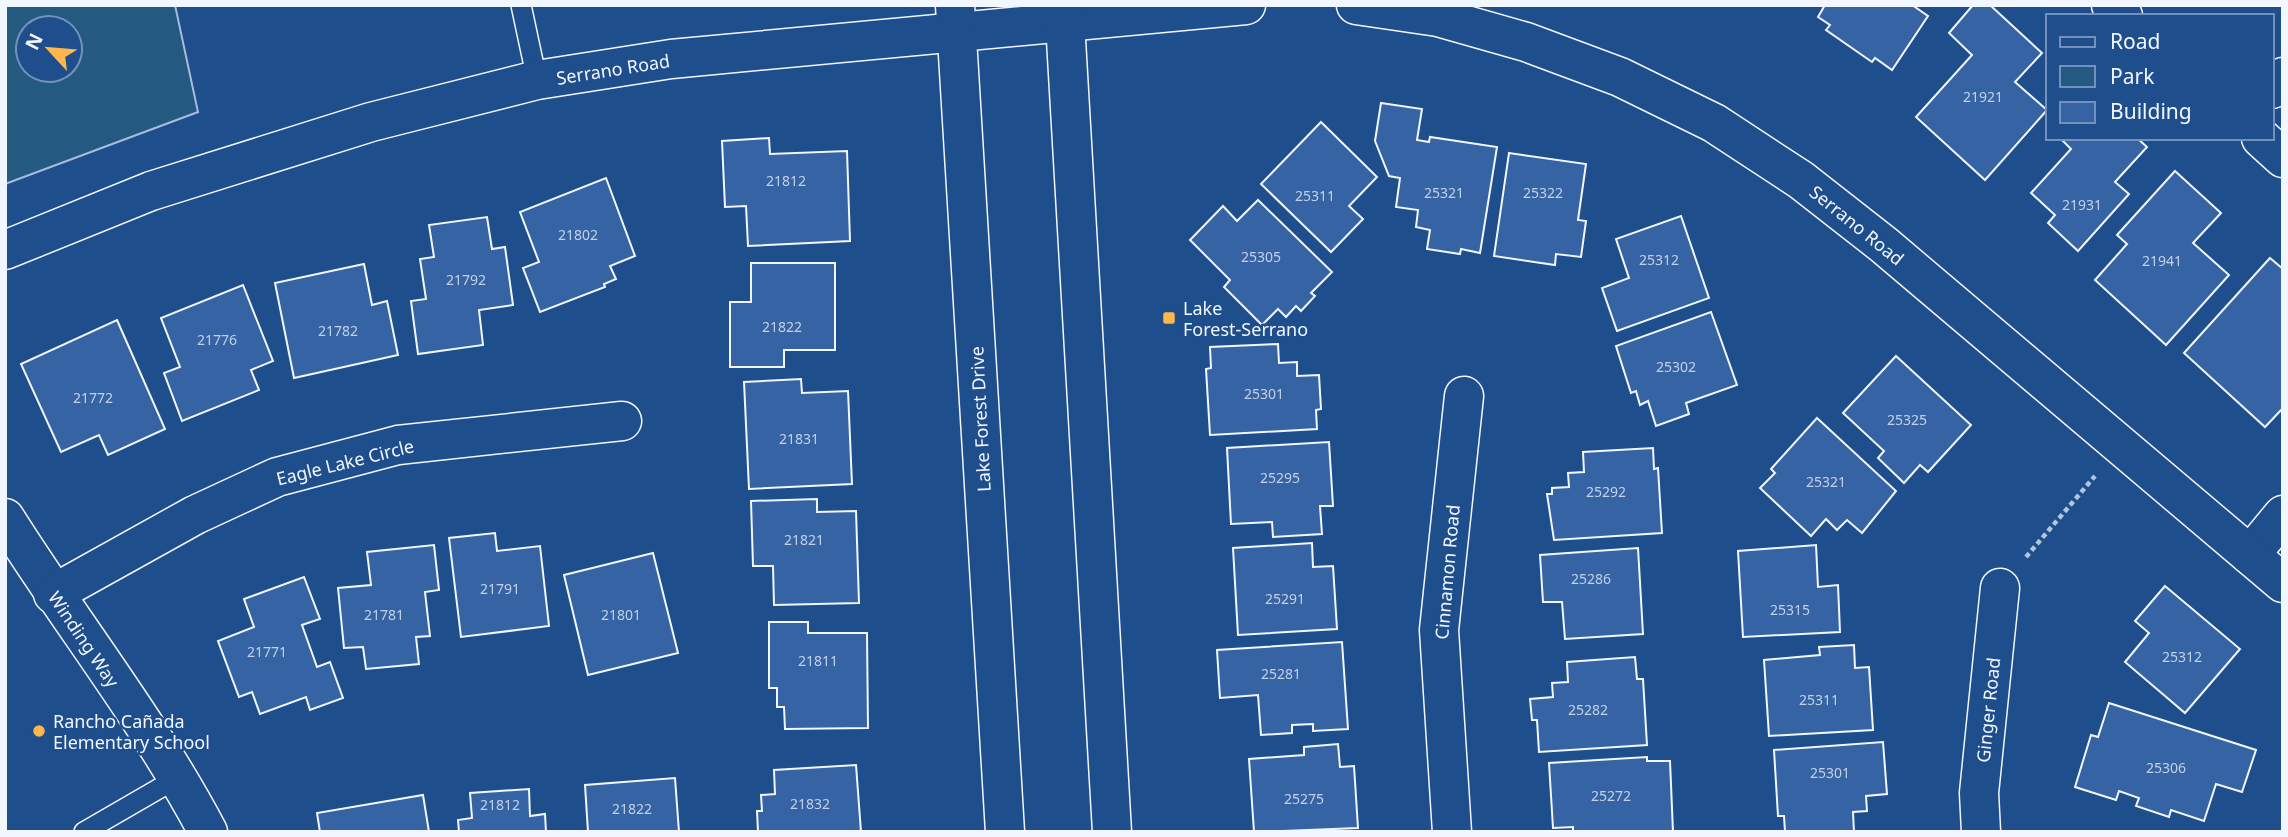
<svg xmlns="http://www.w3.org/2000/svg" width="2288" height="837" viewBox="0 0 2288 837" font-family="'Noto Sans',sans-serif">
  <rect width="100%" height="100%" fill="#1f4e8c"/>
  <path fill="#245a82" stroke="#a8bbd7" stroke-width="2" fill-rule="evenodd" d="M5,5H175L198,112L5,184ZM28,28H70V70H28Z"/>
  <g fill="#3563a3" stroke="#f2f6ff" stroke-width="2">
    <polygon points="1825,5 1912,5 1928,16 1892,70 1875,58 1872,62 1826,30 1830,25 1818,17"/>
    <polygon points="1973,5 1990,5 2042,53 2015,82 2047,110 1985,180 1916,117 1972,55 1949,33"/>
    <polygon points="1381,103 1422,109 1417,140 1429,142 1430,137 1497,147 1480,253 1461,249 1460,254 1427,249 1430,230 1416,227 1418,210 1396,207 1400,178 1389,176 1375,141"/>
    <polygon points="1321,122 1377,177 1349,206 1363,219 1331,252 1261,184"/>
    <polygon points="769,138 770,154 847,151 850,241 748,246 746,206 725,207 722,141"/>
    <polygon points="2064,138 2137,138 2147,147 2115,182 2129,194 2078,251 2048,223 2055,215 2031,193 2071,149 2062,140"/>
    <polygon points="1509,153 1586,164 1578,220 1586,221 1581,257 1556,254 1555,265 1494,256"/>
    <polygon points="2175,171 2221,213 2193,243 2229,275 2166,345 2095,280 2127,244 2117,235"/>
    <polygon points="606,178 635,256 610,266 616,279 604,284 605,287 540,312 523,268 539,262 520,212"/>
    <polygon points="1258,200 1332,272 1311,293 1315,296 1301,311 1296,306 1286,317 1278,309 1262,325 1224,287 1230,280 1190,240 1223,206 1237,221"/>
    <polygon points="1681,216 1709,298 1617,331 1602,288 1629,278 1616,239"/>
    <polygon points="487,217 492,249 505,247 513,305 479,310 483,345 418,354 411,301 426,299 420,259 434,257 429,225"/>
    <polygon points="2270,258 2283,269 2283,408 2265,427 2184,353"/>
    <polygon points="751,263 835,263 835,350 784,350 784,367 730,367 730,302 751,302"/>
    <polygon points="364,264 372,305 387,301 398,355 294,378 275,283"/>
    <polygon points="243,285 273,361 251,370 259,390 182,421 164,373 180,367 161,318"/>
    <polygon points="1711,312 1737,385 1686,403 1689,414 1656,426 1648,401 1640,405 1636,391 1631,393 1616,346"/>
    <polygon points="117,320 165,429 108,455 99,435 61,452 21,364"/>
    <polygon points="1278,344 1279,363 1297,362 1297,376 1319,375 1321,409 1316,410 1317,429 1210,435 1206,369 1211,368 1210,347"/>
    <polygon points="1896,356 1971,425 1928,472 1920,465 1904,483 1878,458 1884,451 1843,413"/>
    <polygon points="801,379 802,393 848,391 852,484 749,489 744,382"/>
    <polygon points="1817,418 1896,491 1862,533 1847,520 1837,530 1826,519 1811,536 1760,488 1775,473 1771,469"/>
    <polygon points="1329,442 1333,506 1320,506 1322,534 1273,537 1272,522 1231,524 1227,448"/>
    <polygon points="1653,448 1654,469 1658,468 1662,533 1554,540 1547,494 1552,494 1552,488 1569,487 1568,473 1584,472 1583,452"/>
    <polygon points="817,499 817,512 856,511 859,603 774,605 773,566 753,566 751,501"/>
    <polygon points="495,533 497,551 540,546 549,626 461,637 449,538"/>
    <polygon points="1312,543 1313,567 1333,566 1337,629 1238,635 1233,548"/>
    <polygon points="434,545 439,590 425,592 430,636 416,637 419,664 366,669 363,647 344,648 338,588 371,585 367,552"/>
    <polygon points="1816,545 1818,587 1838,585 1840,632 1743,637 1738,551"/>
    <polygon points="1638,548 1643,634 1565,639 1562,602 1543,602 1540,555"/>
    <polygon points="653,553 678,653 588,675 564,575"/>
    <polygon points="304,577 320,619 302,625 317,667 330,662 343,698 310,710 306,697 260,714 252,692 239,697 218,641 254,627 244,599"/>
    <polygon points="2165,586 2240,649 2185,713 2125,662 2149,633 2135,621"/>
    <polygon points="769,622 808,622 808,633 867,633 868,728 785,729 784,707 777,707 777,688 769,688"/>
    <polygon points="1342,642 1348,729 1313,731 1313,724 1292,725 1292,733 1261,735 1258,695 1220,698 1217,650"/>
    <polygon points="1854,645 1855,668 1869,667 1873,730 1769,736 1764,660 1820,655 1819,647"/>
    <polygon points="1635,657 1637,679 1643,679 1647,745 1539,752 1537,720 1532,720 1530,699 1553,697 1552,683 1568,682 1567,662"/>
    <polygon points="2109,703 2256,750 2242,792 2216,784 2204,821 2171,810 2169,817 2136,806 2139,798 2119,791 2116,800 2075,787 2091,735 2098,737"/>
    <polygon points="1883,742 1887,794 1866,796 1867,811 1853,812 1854,832 1785,832 1784,816 1778,816 1774,750"/>
    <polygon points="1338,744 1340,767 1354,766 1358,828 1254,832 1249,759 1304,755 1304,747"/>
    <polygon points="1647,757 1647,761 1670,761 1673,832 1573,832 1573,827 1553,828 1549,763"/>
    <polygon points="856,765 861,832 758,832 757,811 762,811 761,795 775,794 774,770"/>
    <polygon points="675,778 679,832 588,832 585,785"/>
    <polygon points="529,789 530,816 545,814 546,832 459,832 458,820 472,818 470,793"/>
    <polygon points="423,795 429,832 320,832 317,813"/>
  </g>
  <g fill="none" stroke-linecap="round" stroke-linejoin="round">
    <defs>
      <g id="lane">
        <polyline points="521,5 537,80"/>
        <polyline points="84,832 179,777"/>
      </g>
      <g id="street">
        <polyline points="2111,5 2123,16"/>
        <polyline points="2272,89 2283,77"/>
        <polyline points="2261,138 2283,158"/>
        <path d="M5,518C71,623 150,722 208,832"/>
        <polyline points="2250,555 2283,515"/>
        <polyline points="53,594 195,515 277,477 398,445 622,421"/>
        <polyline points="1452,832 1439,630 1464,396"/>
        <polyline points="1981,832 1979,793 2000,588"/>
      </g>
      <g id="secondary">
        <polyline points="1356,5 1438,17 1526,42 1620,77 1714,123 1801,180 1884,245 2283,583"/>
        <polyline points="5,250 151,191 371,122 537,80 671,59 1246,5"/>
      </g>
      <g id="primary">
        <polyline points="955,5 1005,832"/>
        <polyline points="1064,5 1112,832"/>
      </g>
    </defs>
    <use href="#lane" stroke="#f2f6ff" stroke-width="22"/>
    <use href="#street" stroke="#f2f6ff" stroke-width="41"/>
    <use href="#secondary" stroke="#f2f6ff" stroke-width="41"/>
    <use href="#primary" stroke="#f2f6ff" stroke-width="41"/>
    <polyline stroke="#b3c4dc" stroke-width="4.5" stroke-dasharray="5 3.5" stroke-linecap="butt" points="2026,557 2095,476"/>
    <use href="#lane" stroke="#1f4e8c" stroke-width="19"/>
    <use href="#street" stroke="#1f4e8c" stroke-width="38"/>
    <use href="#secondary" stroke="#1f4e8c" stroke-width="38"/>
    <use href="#primary" stroke="#1f4e8c" stroke-width="38"/>
  </g>
  <g fill="#ffb74d" stroke="#1f4e8c" stroke-width="2.5">
    <rect x="1162" y="311" width="14" height="14" rx="3.5"/>
    <circle cx="39" cy="731" r="7"/>
  </g>
  <g text-anchor="middle" dominant-baseline="central" stroke-width="5" stroke-linejoin="round" paint-order="stroke">
    <g font-size="14" fill="#c3d1e8">
      <text x="1983" y="96">21921</text>
      <text x="786" y="180">21812</text>
      <text x="1444" y="192">25321</text>
      <text x="1543" y="192">25322</text>
      <text x="1315" y="195">25311</text>
      <text x="2082" y="204">21931</text>
      <text x="578" y="234">21802</text>
      <text x="1261" y="256">25305</text>
      <text x="1659" y="259">25312</text>
      <text x="2162" y="260">21941</text>
      <text x="466" y="279">21792</text>
      <text x="782" y="326">21822</text>
      <text x="338" y="330">21782</text>
      <text x="217" y="339">21776</text>
      <text x="1676" y="366">25302</text>
      <text x="1264" y="393">25301</text>
      <text x="93" y="397">21772</text>
      <text x="1907" y="419">25325</text>
      <text x="799" y="438">21831</text>
      <text x="1280" y="477">25295</text>
      <text x="1826" y="481">25321</text>
      <text x="1606" y="491">25292</text>
      <text x="804" y="539">21821</text>
      <text x="1591" y="578">25286</text>
      <text x="500" y="588">21791</text>
      <text x="1285" y="598">25291</text>
      <text x="1790" y="609">25315</text>
      <text x="384" y="614">21781</text>
      <text x="621" y="614">21801</text>
      <text x="267" y="651">21771</text>
      <text x="2182" y="656">25312</text>
      <text x="818" y="660">21811</text>
      <text x="1281" y="673">25281</text>
      <text x="1819" y="699">25311</text>
      <text x="1588" y="709">25282</text>
      <text x="2166" y="767">25306</text>
      <text x="1830" y="772">25301</text>
      <text x="1611" y="795">25272</text>
      <text x="1304" y="798">25275</text>
      <text x="810" y="803">21832</text>
      <text x="500" y="804">21812</text>
      <text x="632" y="808">21822</text>
    </g>
    <g font-size="18" fill="#f2f6ff" stroke="#1f4e8c">
      <text transform="translate(613 69) rotate(-9)">Serrano Road</text>
      <text transform="translate(1857 225) rotate(39)">Serrano Road</text>
      <text transform="translate(980 419) rotate(-93)">Lake Forest Drive</text>
      <text transform="translate(345 462) rotate(-14)">Eagle Lake Circle</text>
      <text transform="translate(1447 572) rotate(-85)">Cinnamon Road</text>
      <text transform="translate(84 639) rotate(56)">Winding Way</text>
      <text transform="translate(1988 710) rotate(-84)">Ginger Road</text>
    </g>
    <g font-size="18" fill="#f2f6ff" stroke="#1f4e8c" text-anchor="start">
      <text x="1183" y="308">Lake<tspan x="1183" dy="21">Forest-Serrano</tspan></text>
      <text x="53" y="721">Rancho Cañada<tspan x="53" dy="21">Elementary School</tspan></text>
    </g>
  </g>
  <rect width="2288" height="837" fill="none" stroke="#f2f6ff" stroke-width="14"/>
  <rect x="2046" y="14" width="228" height="126" fill="#1f4e8c" stroke="#7391ba" stroke-width="2"/>
  <rect x="2060" y="37" width="35" height="10" fill="#1f4e8c" stroke="#7391ba" stroke-width="2"/>
  <text x="2110" y="49" font-size="21" fill="#f2f6ff">Road</text>
  <rect x="2060" y="66" width="35" height="21" fill="#245a82" stroke="#7391ba" stroke-width="2"/>
  <text x="2110" y="84" font-size="21" fill="#f2f6ff">Park</text>
  <rect x="2060" y="102" width="35" height="21" fill="#3563a3" stroke="#7391ba" stroke-width="2"/>
  <text x="2110" y="119" font-size="21" fill="#f2f6ff">Building</text>
  <g transform="translate(49 49) rotate(296)"><circle r="33" fill="#1f4e8c" stroke="#7391ba" stroke-width="2"/>
  <path d="M0-5L12 26L0 18L-12 26Z" fill="#ffb74d"/>
  <text y="-10" font-size="19" font-weight="bold" text-anchor="middle" fill="#f2f6ff">N</text>
  </g>
</svg>
